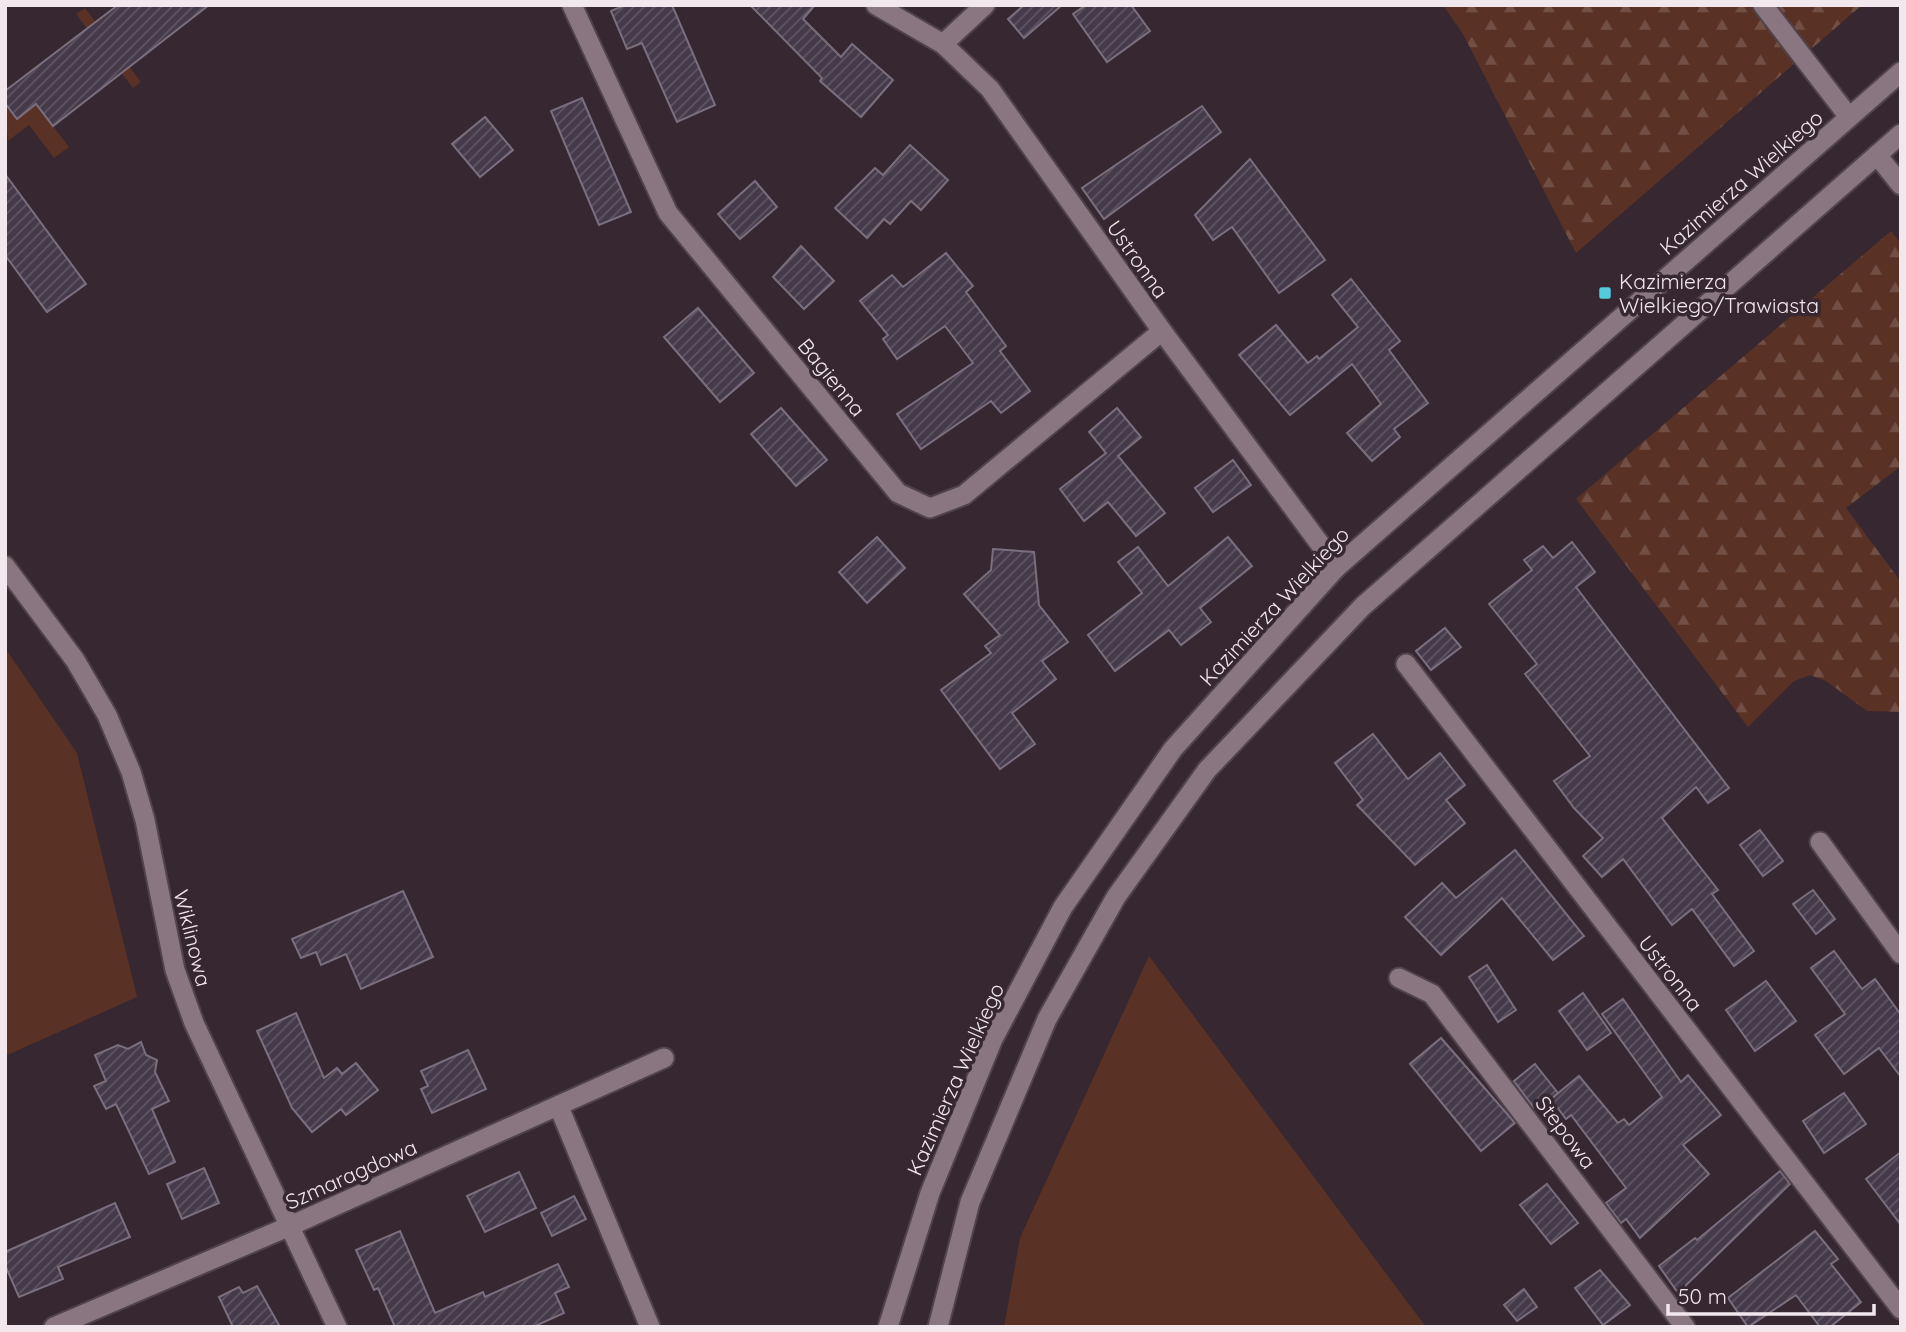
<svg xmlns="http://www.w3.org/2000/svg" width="1906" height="1332" viewBox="0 0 1906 1332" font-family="Quicksand,sans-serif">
  <defs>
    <pattern id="forest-firs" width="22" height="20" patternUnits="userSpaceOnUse" patternTransform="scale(1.75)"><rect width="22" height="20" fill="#5a3125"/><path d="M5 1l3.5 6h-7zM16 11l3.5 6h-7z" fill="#724f45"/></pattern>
    <pattern id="building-hatch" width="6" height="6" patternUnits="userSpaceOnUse" patternTransform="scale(1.75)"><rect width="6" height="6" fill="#453a49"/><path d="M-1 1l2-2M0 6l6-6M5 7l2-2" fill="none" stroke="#605664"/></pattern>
  </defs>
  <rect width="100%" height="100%" fill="#372730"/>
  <g fill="#5a3125">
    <polygon points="85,8 141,82 133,88 76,14"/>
    <polygon points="5,103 17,118 36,104 69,147 54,158 29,125 8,141"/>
    <polygon points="5,648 77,753 137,997 5,1056"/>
    <polygon points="1149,956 1426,1327 1004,1327 1020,1238"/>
  </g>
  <g fill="url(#forest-firs)">
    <polygon points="1443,5 1862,5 1576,253 1463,34"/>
    <polygon points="1891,231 1901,244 1901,466 1846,508 1901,582 1901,712 1867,711 1826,681 1810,675 1794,681 1748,727 1576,499"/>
  </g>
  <g fill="url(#building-hatch)" stroke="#7a6e7f" stroke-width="2">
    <polygon points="118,5 209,5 53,126 36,104 17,119 5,103 5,91"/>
    <polygon points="625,5 672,5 715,105 677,122 642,43 627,49 611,11"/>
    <polygon points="750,5 815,5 803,19 841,57 852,44 893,80 861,117 820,81 822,78"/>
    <polygon points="1024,5 1062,5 1024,38 1008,19"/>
    <polygon points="1086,5 1131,5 1150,31 1107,62 1073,14"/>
    <polygon points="582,98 631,212 599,225 551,111"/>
    <polygon points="1202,106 1221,132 1104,219 1082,188"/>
    <polygon points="485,117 513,150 480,177 452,144"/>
    <polygon points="910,145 948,180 921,210 911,201 890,224 884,219 867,238 835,208 875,168 883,175"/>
    <polygon points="1250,159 1325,260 1279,293 1232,227 1213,240 1195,215"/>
    <polygon points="5,174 86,284 47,312 5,255"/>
    <polygon points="755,181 777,207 740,239 718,214"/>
    <polygon points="801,246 834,281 804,309 773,277"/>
    <polygon points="946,253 973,286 966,292 1006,346 1000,351 1030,391 1001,413 991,401 921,449 897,414 973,363 945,326 897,359 883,339 888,335 860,301 892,275 903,287"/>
    <polygon points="1351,279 1400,341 1389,350 1428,403 1394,429 1400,437 1372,461 1347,433 1381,404 1352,364 1290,415 1239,355 1276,325 1308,363 1317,356 1319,359 1358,327 1332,295"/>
    <polygon points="698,308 754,373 720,402 664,337"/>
    <polygon points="781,408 827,460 796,486 751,434"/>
    <polygon points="1117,408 1141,437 1118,456 1165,513 1136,536 1108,502 1084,521 1060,489 1106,453 1089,432"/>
    <polygon points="1233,460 1251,485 1213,512 1195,488"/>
    <polygon points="877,537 905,568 867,603 839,572"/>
    <polygon points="1228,537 1252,566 1200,608 1211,622 1181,645 1169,630 1115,671 1088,635 1142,593 1118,562 1138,547 1168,586"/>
    <polygon points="1572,542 1595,572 1576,587 1729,788 1708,803 1696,787 1662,818 1718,890 1712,894 1754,951 1734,966 1692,909 1672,925 1623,859 1602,877 1583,856 1603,838 1574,808 1554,781 1590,756 1525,674 1537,664 1489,604 1532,570 1524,560 1543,546 1553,558"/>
    <polygon points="993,549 1034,552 1039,605 1068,642 1042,661 1056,679 1012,713 1035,744 1000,769 941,690 991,653 985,646 1000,635 964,594 991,570"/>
    <polygon points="1445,628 1461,647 1431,670 1416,651"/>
    <polygon points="1373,734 1408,779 1440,753 1465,785 1446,800 1465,823 1415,865 1357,805 1363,800 1335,763"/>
    <polygon points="1760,830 1783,861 1763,876 1740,845"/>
    <polygon points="1515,850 1584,936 1553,960 1502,898 1441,955 1405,917 1442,883 1456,898"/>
    <polygon points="1813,890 1835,919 1816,934 1793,904"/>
    <polygon points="403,891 433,957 361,989 346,954 321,965 316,952 301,958 292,939"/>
    <polygon points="1834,951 1862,989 1875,979 1901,1015 1901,1077 1879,1048 1844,1074 1815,1035 1845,1014 1811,968"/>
    <polygon points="1487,965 1516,1010 1498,1022 1469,977"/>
    <polygon points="1766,981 1796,1021 1755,1051 1726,1010"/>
    <polygon points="1583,993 1611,1033 1587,1050 1559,1011"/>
    <polygon points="1623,999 1681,1082 1688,1075 1721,1115 1683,1145 1709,1174 1640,1238 1626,1219 1621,1223 1606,1203 1626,1188 1571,1115 1566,1119 1551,1099 1579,1076 1618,1123 1624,1119 1629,1125 1662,1097 1602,1014"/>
    <polygon points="296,1013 324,1078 337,1068 342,1074 356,1063 378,1090 346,1115 341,1109 312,1132 292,1108 257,1031"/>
    <polygon points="1441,1038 1515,1123 1481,1151 1410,1064"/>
    <polygon points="141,1042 146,1055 157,1060 155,1072 169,1101 152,1109 175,1162 149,1174 116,1104 106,1109 94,1086 106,1081 95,1055 118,1045 128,1049"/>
    <polygon points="468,1050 486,1089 432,1113 421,1089 428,1086 421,1071"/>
    <polygon points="1535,1064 1558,1093 1539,1109 1537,1106 1534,1108 1514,1081"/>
    <polygon points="1844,1093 1866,1124 1824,1153 1803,1121"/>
    <polygon points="1901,1152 1901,1225 1866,1179"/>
    <polygon points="204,1168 219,1203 182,1219 167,1184"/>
    <polygon points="1780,1171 1790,1184 1678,1293 1659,1266 1695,1238 1697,1240"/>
    <polygon points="519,1172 536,1208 485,1232 467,1196"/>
    <polygon points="1547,1184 1578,1223 1551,1244 1520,1205"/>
    <polygon points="574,1196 586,1219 552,1236 541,1213"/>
    <polygon points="115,1203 130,1237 58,1267 63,1279 19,1297 5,1265 5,1252"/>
    <polygon points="400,1231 435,1313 483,1292 485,1297 558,1264 569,1287 555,1293 564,1313 533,1327 395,1327 378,1288 374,1290 356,1250"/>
    <polygon points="1815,1231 1838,1259 1831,1264 1861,1302 1830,1327 1820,1327 1796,1295 1748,1327 1728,1298"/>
    <polygon points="1600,1270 1630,1305 1603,1325 1575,1288"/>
    <polygon points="257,1286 280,1327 233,1327 219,1297 239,1287 243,1293"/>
    <polygon points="1524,1289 1537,1307 1517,1321 1504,1305"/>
  </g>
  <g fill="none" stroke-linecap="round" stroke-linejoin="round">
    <defs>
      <g id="minor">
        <polyline points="572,5 668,213 898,493 930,508 964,495 1162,331"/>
        <polyline points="876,5 943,44 990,89 1162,331 1337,567"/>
        <polyline points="1763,5 1849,117"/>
        <polyline points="943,44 985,5"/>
        <polyline points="1877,155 1901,185"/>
        <polyline points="5,566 75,660 107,715 131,772 145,820 175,970 194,1023 337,1327"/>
        <polyline points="1406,664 1901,1309"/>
        <polyline points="1820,842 1901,954"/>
        <polyline points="1399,978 1432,994 1685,1327"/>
        <polyline points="559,1107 650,1327"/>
        <polyline points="54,1327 290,1226 664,1058"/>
      </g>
      <g id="secondary">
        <polyline points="888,1327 930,1193 993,1039 1063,907 1173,749 1337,567 1901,72"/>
        <polyline points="938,1327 970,1202 1047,1019 1116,897 1207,770 1363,606 1901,134"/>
      </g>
    </defs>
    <use href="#minor" stroke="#51434b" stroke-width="23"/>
    <use href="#secondary" stroke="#51434b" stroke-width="23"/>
    <use href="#minor" stroke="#897680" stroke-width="19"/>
    <use href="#secondary" stroke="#897680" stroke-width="19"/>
  </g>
  <rect fill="#53cbda" stroke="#372730" stroke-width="2.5" x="1598" y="286" width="14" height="14" rx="3.5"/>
  <g text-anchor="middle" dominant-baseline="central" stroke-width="7" stroke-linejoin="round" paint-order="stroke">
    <g font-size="21" fill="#f2e7ed" stroke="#372730">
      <text transform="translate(1741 182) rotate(-41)">Kazimierza Wielkiego</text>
      <text transform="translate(1138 259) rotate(55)">Ustronna</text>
      <text transform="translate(832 377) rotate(51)">Bagienna</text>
      <text transform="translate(1274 606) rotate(-47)">Kazimierza Wielkiego</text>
      <text transform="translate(193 938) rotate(76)">Wiklinowa</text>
      <text transform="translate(1671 973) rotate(52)">Ustronna</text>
      <text transform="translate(955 1079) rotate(-66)">Kazimierza Wielkiego</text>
      <text transform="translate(1566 1132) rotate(53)">Stepowa</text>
      <text transform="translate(351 1174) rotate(-24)">Szmaragdowa</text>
    </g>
    <g font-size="21" fill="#f2e7ed" stroke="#372730" text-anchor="start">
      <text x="1619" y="281">Kazimierza<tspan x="1619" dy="24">Wielkiego/Trawiasta</tspan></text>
    </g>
  </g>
  <rect width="1906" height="1332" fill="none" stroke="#f2e7ed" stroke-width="14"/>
  <path d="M1668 1304v10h206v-10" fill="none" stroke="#f2e7ed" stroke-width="3.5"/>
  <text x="1678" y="1304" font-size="21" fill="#f2e7ed" stroke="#372730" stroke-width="5" paint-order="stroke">50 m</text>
</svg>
